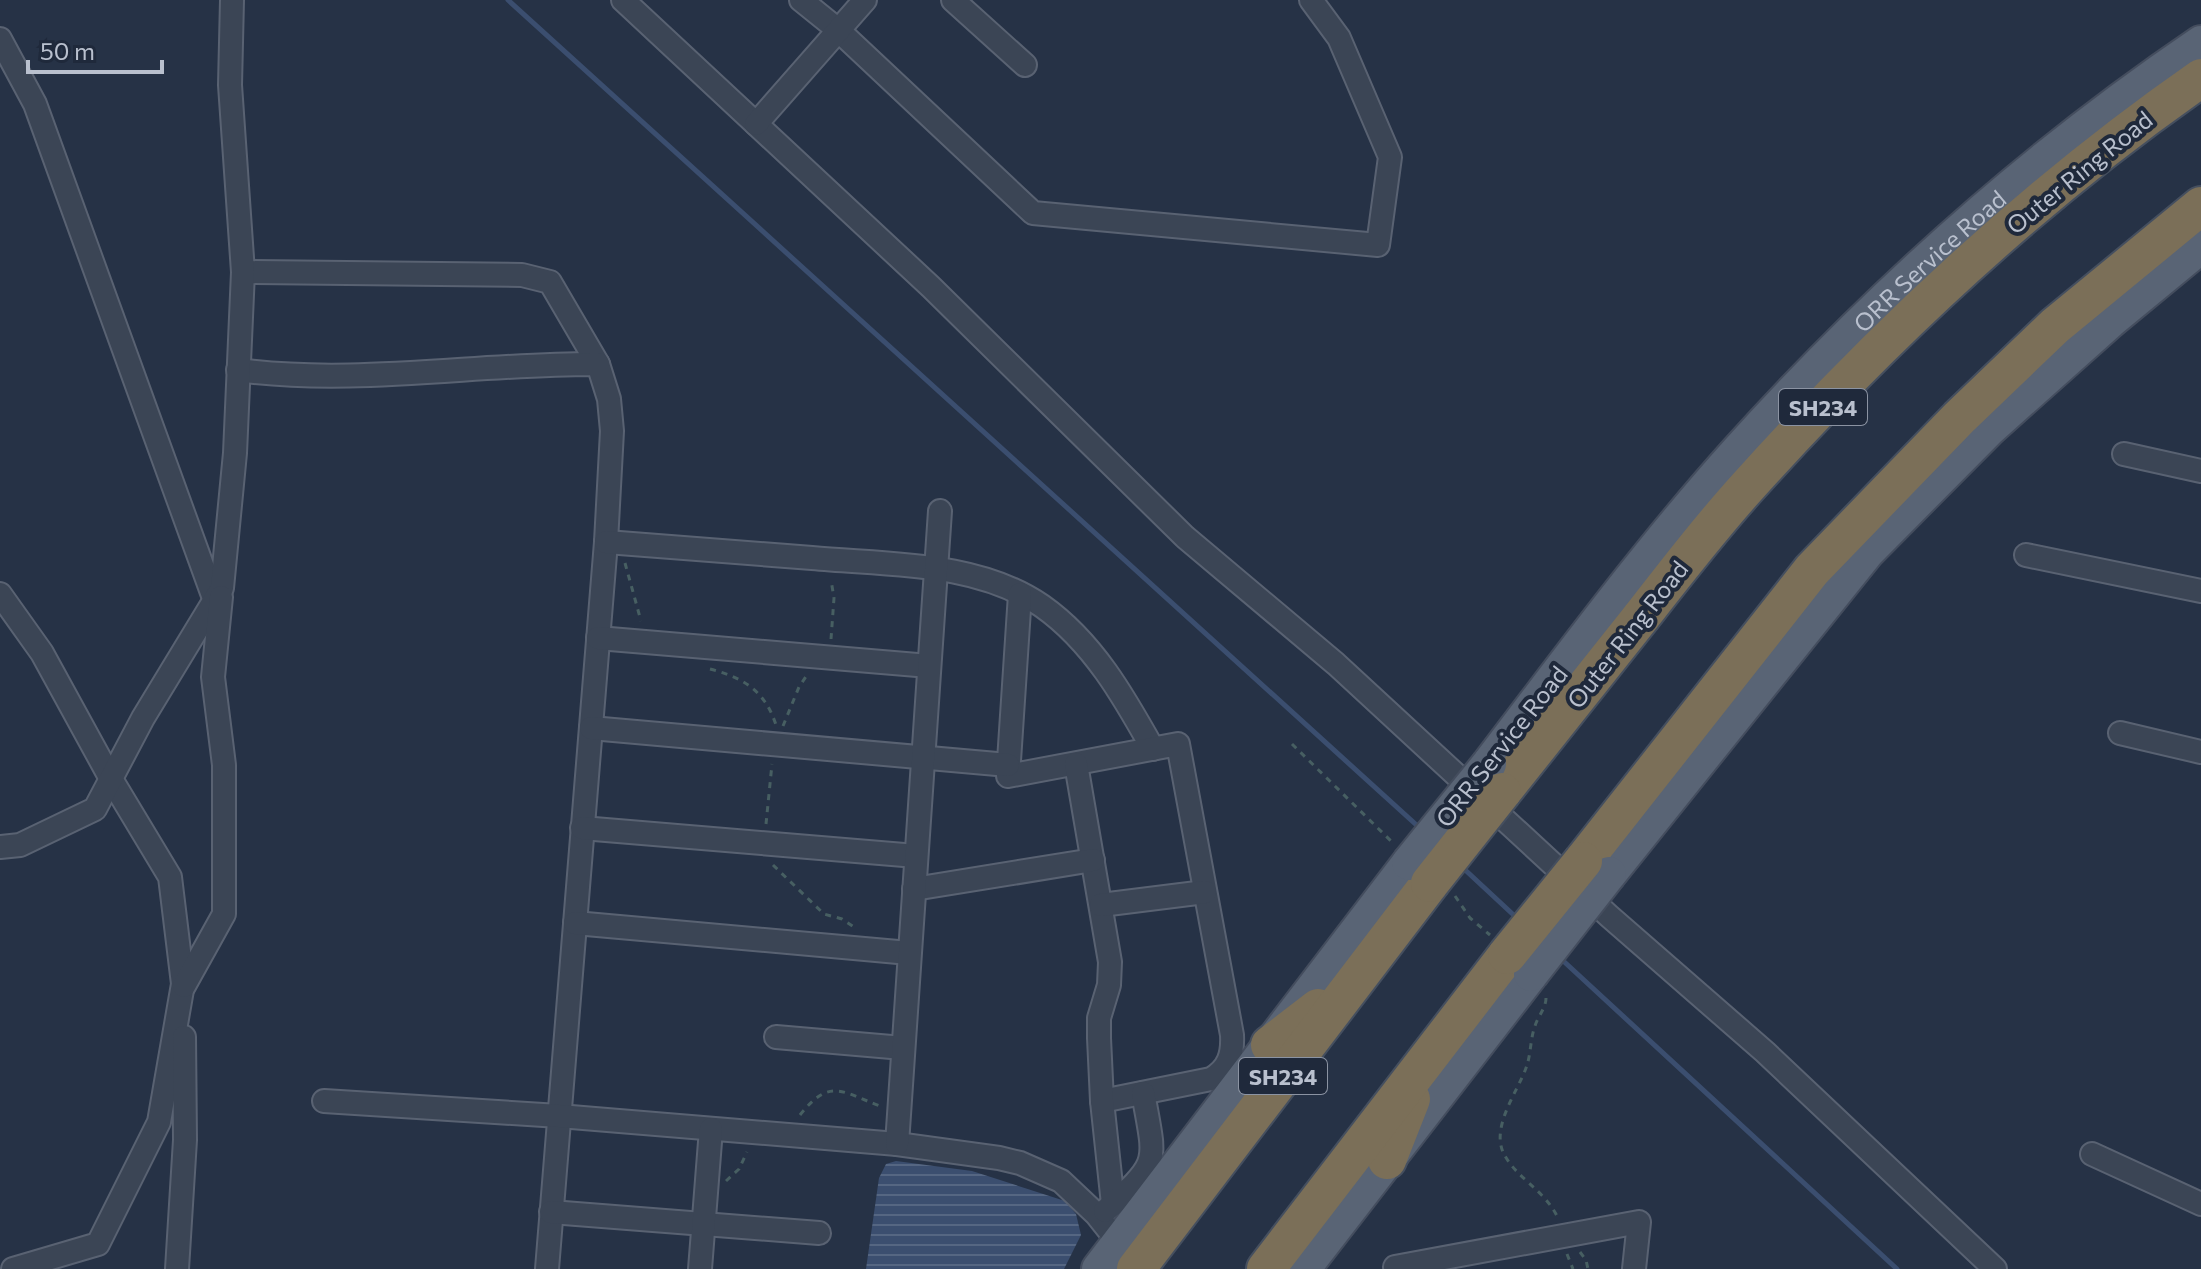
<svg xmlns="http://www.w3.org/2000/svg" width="2201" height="1269" viewBox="0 0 2201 1269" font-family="Commissioner,sans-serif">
  <defs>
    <pattern id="water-rules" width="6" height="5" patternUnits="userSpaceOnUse" patternTransform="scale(2)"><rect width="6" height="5" fill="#3b4e6f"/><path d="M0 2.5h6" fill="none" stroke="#556682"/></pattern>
  </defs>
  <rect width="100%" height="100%" fill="#263246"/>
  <polygon fill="url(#water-rules)" points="896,1161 972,1171 1065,1201 1076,1214 1081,1235 1064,1269 866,1269 879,1178 886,1164"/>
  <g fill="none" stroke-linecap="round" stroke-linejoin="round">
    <g stroke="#3b4e6f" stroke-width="5">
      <polyline points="508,0 1422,830"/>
      <polyline points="1462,867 1519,920"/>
      <polyline points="1559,957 1897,1269"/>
    </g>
    <defs>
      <g id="street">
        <polyline points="623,0 931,287 1185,537 1336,664 1609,916 1765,1052 1995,1269"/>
        <polyline points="801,0 837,29 1033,213 1378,245 1390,157 1339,38 1311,0"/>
        <polyline points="953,0 1025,65"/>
        <polyline points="0,39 35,104 215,601"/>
        <polyline points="756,124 865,0"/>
        <polyline points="243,272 522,275 550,282 598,364"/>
        <path d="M238,370C355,386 481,363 598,364L609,399L612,431L606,542L547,1269"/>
        <polyline points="2124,454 2201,471"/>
        <path d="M606,542C675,547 744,553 812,558C888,565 977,561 1042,606C1093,642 1124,697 1153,749"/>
        <polyline points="2026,555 2201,591"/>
        <polyline points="0,594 42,653 111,779 170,877 183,984 159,1122 98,1244 13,1269"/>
        <path d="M1020,594L1008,776L1178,744L1232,1035C1233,1054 1229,1069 1211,1079L1102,1101"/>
        <polyline points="598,638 929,666"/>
        <polyline points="591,728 1008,765"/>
        <polyline points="2120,733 2201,752"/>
        <polyline points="1076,764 1110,962 1109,985 1099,1018 1099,1038 1102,1101 1113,1204"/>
        <polyline points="582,828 916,856"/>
        <polyline points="0,847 20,845 95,809 143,718 222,588 235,453 243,272 230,85 232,0"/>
        <polyline points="914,889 1093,860"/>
        <polyline points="1101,905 1205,892"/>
        <polyline points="575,923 909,953"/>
        <polyline points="184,986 224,914 224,765 213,677 221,597"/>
        <polyline points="776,1037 903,1048"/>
        <polyline points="324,1101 559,1116 897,1144 999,1158 1020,1163 1061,1181 1096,1214 1119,1243"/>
        <polyline points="897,1144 940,511"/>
        <polyline points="2092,1154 2201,1204"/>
        <path d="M1105,1211C1161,1161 1156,1165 1143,1093"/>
        <polyline points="551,1212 819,1233"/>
        <polyline points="1395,1267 1639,1222 1634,1269"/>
        <polyline points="177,1269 185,1140 184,1037"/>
        <polyline points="700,1269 711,1129"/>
      </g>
      <g id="primary">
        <path id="s1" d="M1489,764C1569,659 1649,550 1738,451C1876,298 2030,159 2201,43"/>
        <polyline points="1609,874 1867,552 1989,429 2110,321 2201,246"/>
        <polyline points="1099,1269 1409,863"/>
        <polyline points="1303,1269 1531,974"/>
      </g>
      <g id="highway">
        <path d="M1502,792C1549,733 1595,675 1641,617C1676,572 1710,528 1748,486C1884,335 2034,194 2201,78"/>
        <polyline points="1583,861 1812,570 1959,418 2055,326 2201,206"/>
        <polyline points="1270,1045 1318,1008"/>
        <polyline points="1387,1160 1411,1099"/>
        <polyline points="1136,1269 1430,883"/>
        <polyline points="1266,1269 1507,955"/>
      </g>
    </defs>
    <use href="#street" stroke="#596272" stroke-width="26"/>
    <use href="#primary" stroke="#444d5e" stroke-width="38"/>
    <use href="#highway" stroke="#454f5f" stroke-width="42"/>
    <g stroke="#475f62" stroke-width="3" stroke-dasharray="6 6" stroke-linecap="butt">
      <polyline points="625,563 641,621"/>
      <polyline points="831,639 834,598 831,580"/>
      <path d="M710,669C744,678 765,691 776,725"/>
      <polyline points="783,726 799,687 807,675"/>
      <polyline points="1292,744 1392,842"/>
      <polyline points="766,824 772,764"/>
      <polyline points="773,865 824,914 842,919 854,927"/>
      <polyline points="1455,896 1470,918 1490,935"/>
      <path d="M1546,998C1546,1008 1538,1016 1535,1026C1530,1040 1531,1055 1526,1068C1517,1093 1489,1129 1505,1156C1518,1179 1543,1189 1557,1216"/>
      <path d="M800,1115C830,1077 842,1092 880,1106"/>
      <polyline points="726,1181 739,1169 747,1152"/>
      <polyline points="1580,1252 1586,1260 1588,1269"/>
      <polyline points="1567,1254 1573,1269"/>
    </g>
    <use href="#street" stroke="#3b4555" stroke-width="22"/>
    <use href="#primary" stroke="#596475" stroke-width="34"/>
    <use href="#highway" stroke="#7b6f58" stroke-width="38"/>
    <defs>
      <g id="primary-bridge">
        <polyline points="1409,863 1489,764"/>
        <polyline points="1531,974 1609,874"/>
      </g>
      <g id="highway-bridge">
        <polyline points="1430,883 1502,792"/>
        <polyline points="1507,955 1583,861"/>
      </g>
    </defs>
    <use href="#primary-bridge" stroke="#444d5e" stroke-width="38" stroke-linecap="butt"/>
    <use href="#highway-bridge" stroke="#454f5f" stroke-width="42" stroke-linecap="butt"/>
    <use href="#primary-bridge" stroke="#596475" stroke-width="34"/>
    <use href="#highway-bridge" stroke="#7b6f58" stroke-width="38"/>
  </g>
  <g text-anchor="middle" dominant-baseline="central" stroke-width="8" stroke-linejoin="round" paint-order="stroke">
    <g fill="#1f293b" stroke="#8b93a2" stroke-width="2">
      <rect x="1779" y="389" width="88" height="36" rx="6"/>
      <rect x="1239" y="1058" width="88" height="36" rx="6"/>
    </g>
    <g font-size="22" font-weight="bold" fill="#b9c0ce">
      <text x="1823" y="407">SH234</text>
      <text x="1283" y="1076">SH234</text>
    </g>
    <g font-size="24" fill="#b9c0ce" stroke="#1f293b">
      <text transform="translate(2079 172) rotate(-39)">Outer Ring Road</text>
      <text stroke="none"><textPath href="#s1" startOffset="670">ORR Service Road</textPath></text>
      <text transform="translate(1627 634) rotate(-52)">Outer Ring Road</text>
      <text transform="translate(1501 746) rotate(-52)">ORR Service Road</text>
    </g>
  </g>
  <path d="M28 60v12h134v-12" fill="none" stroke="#b9c0ce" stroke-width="4"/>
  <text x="40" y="60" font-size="24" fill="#b9c0ce" stroke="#1f293b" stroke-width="6" paint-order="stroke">50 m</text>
</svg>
